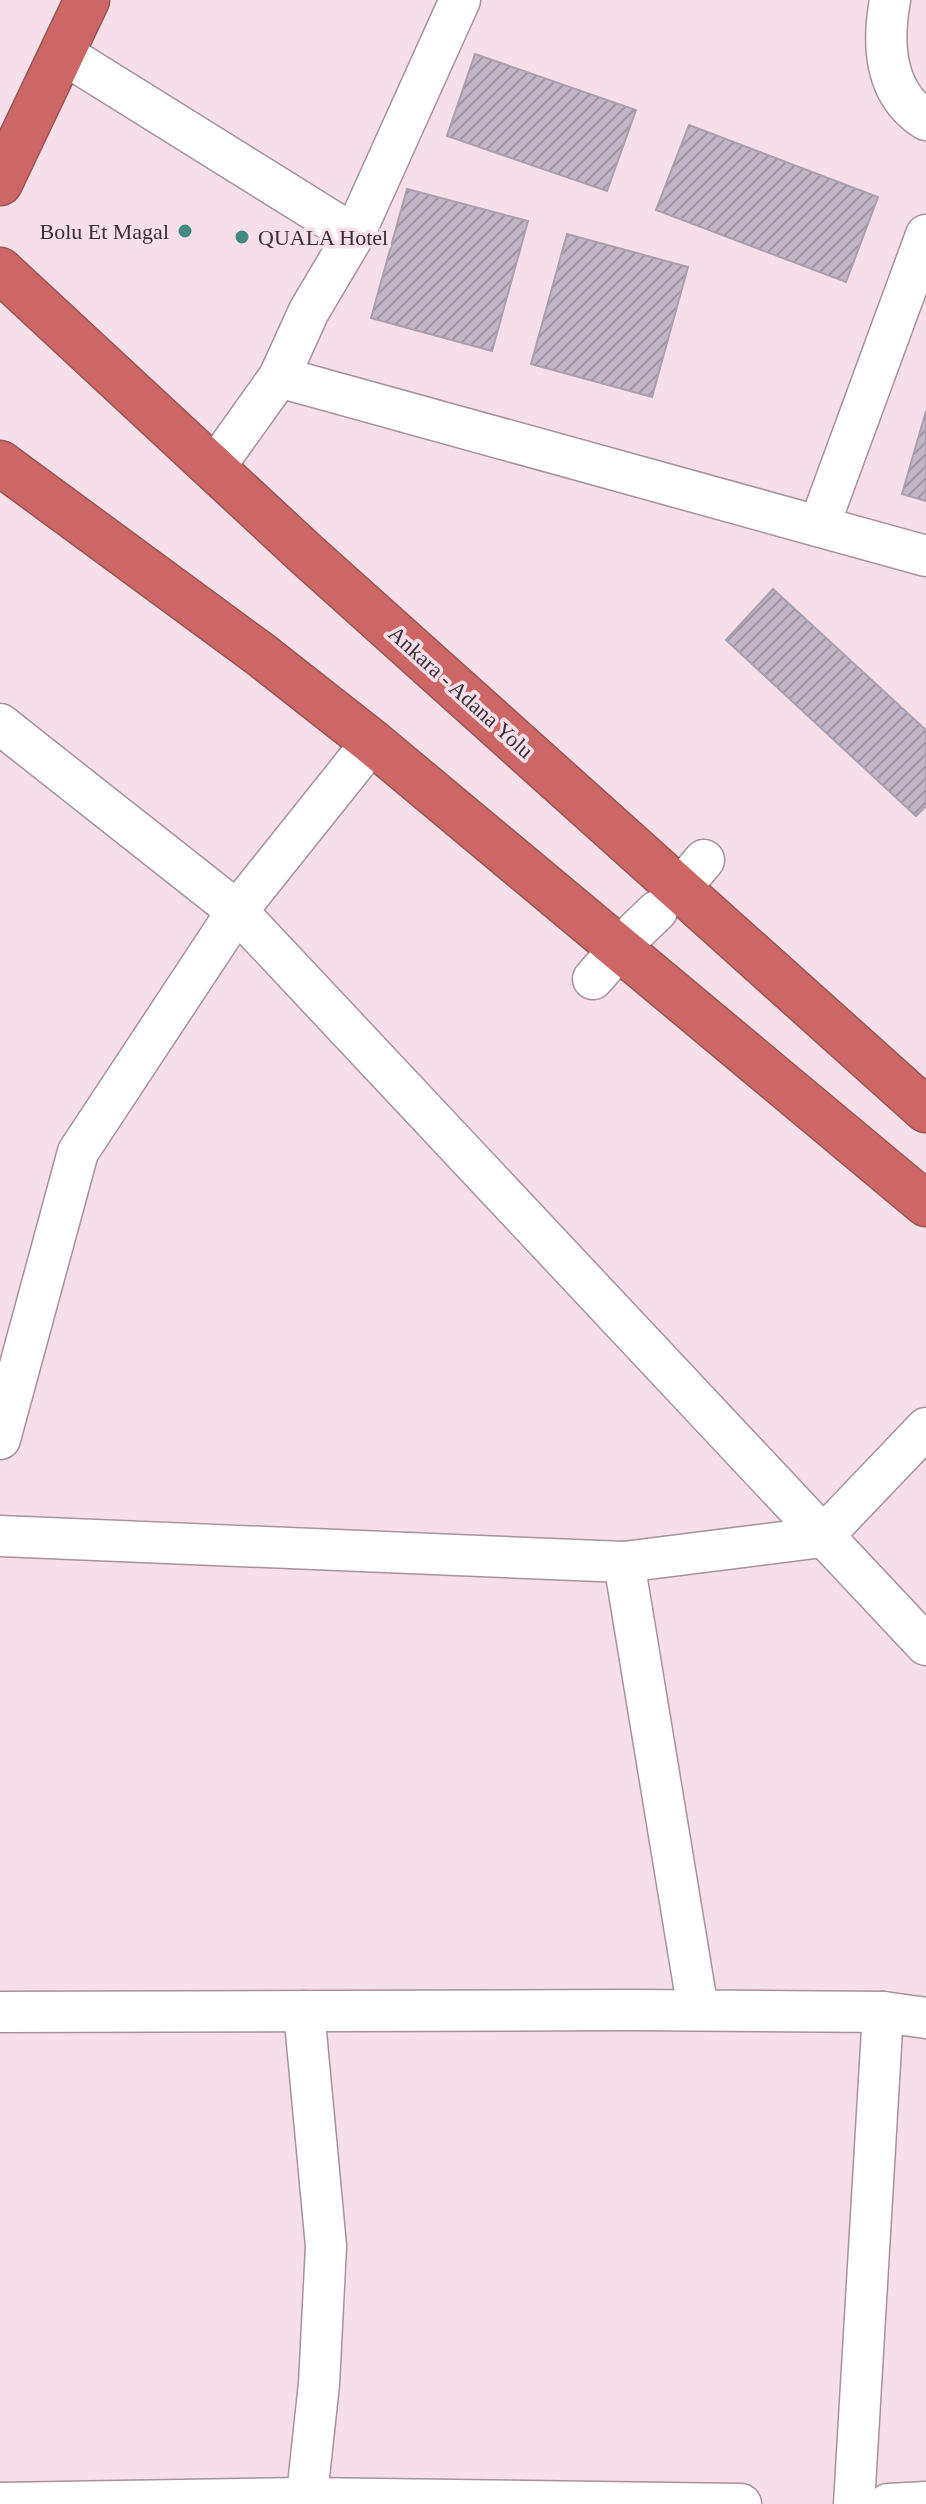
<svg xmlns="http://www.w3.org/2000/svg" width="926" height="2504" viewBox="0 0 926 2504" font-family="'Times New Roman',serif">
  <defs>
    <pattern id="building-hatch" width="6" height="6" patternUnits="userSpaceOnUse" patternTransform="scale(2)"><rect width="6" height="6" fill="#c2b5c7"/><path d="M-1 1l2-2M0 6l6-6M5 7l2-2" fill="none" stroke="#9f94a2"/></pattern>
  </defs>
  <rect width="100%" height="100%" fill="#f6dfe9"/>
  <g fill="url(#building-hatch)" stroke="#aa9eaf" stroke-width="2">
    <polygon points="475,54 636,110 607,191 447,136"/>
    <polygon points="689,125 878,197 846,282 656,210"/>
    <polygon points="407,189 528,221 492,351 371,318"/>
    <polygon points="567,234 688,267 652,397 531,364"/>
    <polygon points="926,411 926,501 902,494"/>
    <polygon points="773,589 926,730 926,806 916,816 726,640"/>
  </g>
  <g fill="none" stroke-linecap="round" stroke-linejoin="round">
    <defs>
      <g id="street">
        <path d="M890,0C882,44 884,93 926,120"/>
        <polyline points="62,53 354,235"/>
        <polyline points="279,377 309,311 354,235 460,0"/>
        <polyline points="214,468 279,377 926,556"/>
        <polyline points="819,526 926,235"/>
        <polyline points="0,724 237,911 926,1645"/>
        <polyline points="694,872 704,860"/>
        <polyline points="636,931 657,911"/>
        <polyline points="593,979 606,964"/>
        <polyline points="0,1439 78,1152 237,911 372,742"/>
        <polyline points="0,1536 624,1562 822,1537 926,1428"/>
        <polyline points="624,1562 698,2010"/>
        <polyline points="304,2011 326,2246 319,2384 306,2504"/>
        <polyline points="0,2012 630,2010 883,2012 926,2018"/>
        <polyline points="0,2503 306,2498 741,2504"/>
        <polyline points="854,2504 883,2012"/>
        <polyline points="888,2504 926,2502"/>
      </g>
      <g id="highway">
        <polyline points="0,183 87,0"/>
        <polyline points="0,270 305,553 926,1110"/>
        <polyline points="0,463 260,654 372,742 926,1204"/>
      </g>
    </defs>
    <use href="#street" stroke="#a7929b" stroke-width="43"/>
    <use href="#highway" stroke="#995454" stroke-width="47"/>
    <use href="#street" stroke="#fff" stroke-width="40"/>
    <use href="#highway" stroke="#cc6766" stroke-width="44"/>
  </g>
  <g fill="#428981" stroke="#f6dfe9" stroke-width="3">
    <circle cx="185" cy="231" r="8"/>
    <circle cx="242" cy="237" r="8"/>
  </g>
  <g text-anchor="middle" dominant-baseline="central" stroke-width="7" stroke-linejoin="round" paint-order="stroke">
    <g font-size="22" fill="#393034" stroke="#f6dfe9" text-anchor="end">
      <text x="169" y="231">Bolu Et Magal</text>
      <text x="258" y="237" text-anchor="start">QUALA Hotel</text>
    </g>
    <g font-size="22" fill="#393034" stroke="#f6dfe9">
      <text transform="translate(461 692) rotate(42)">Ankara - Adana Yolu</text>
    </g>
  </g>
</svg>
